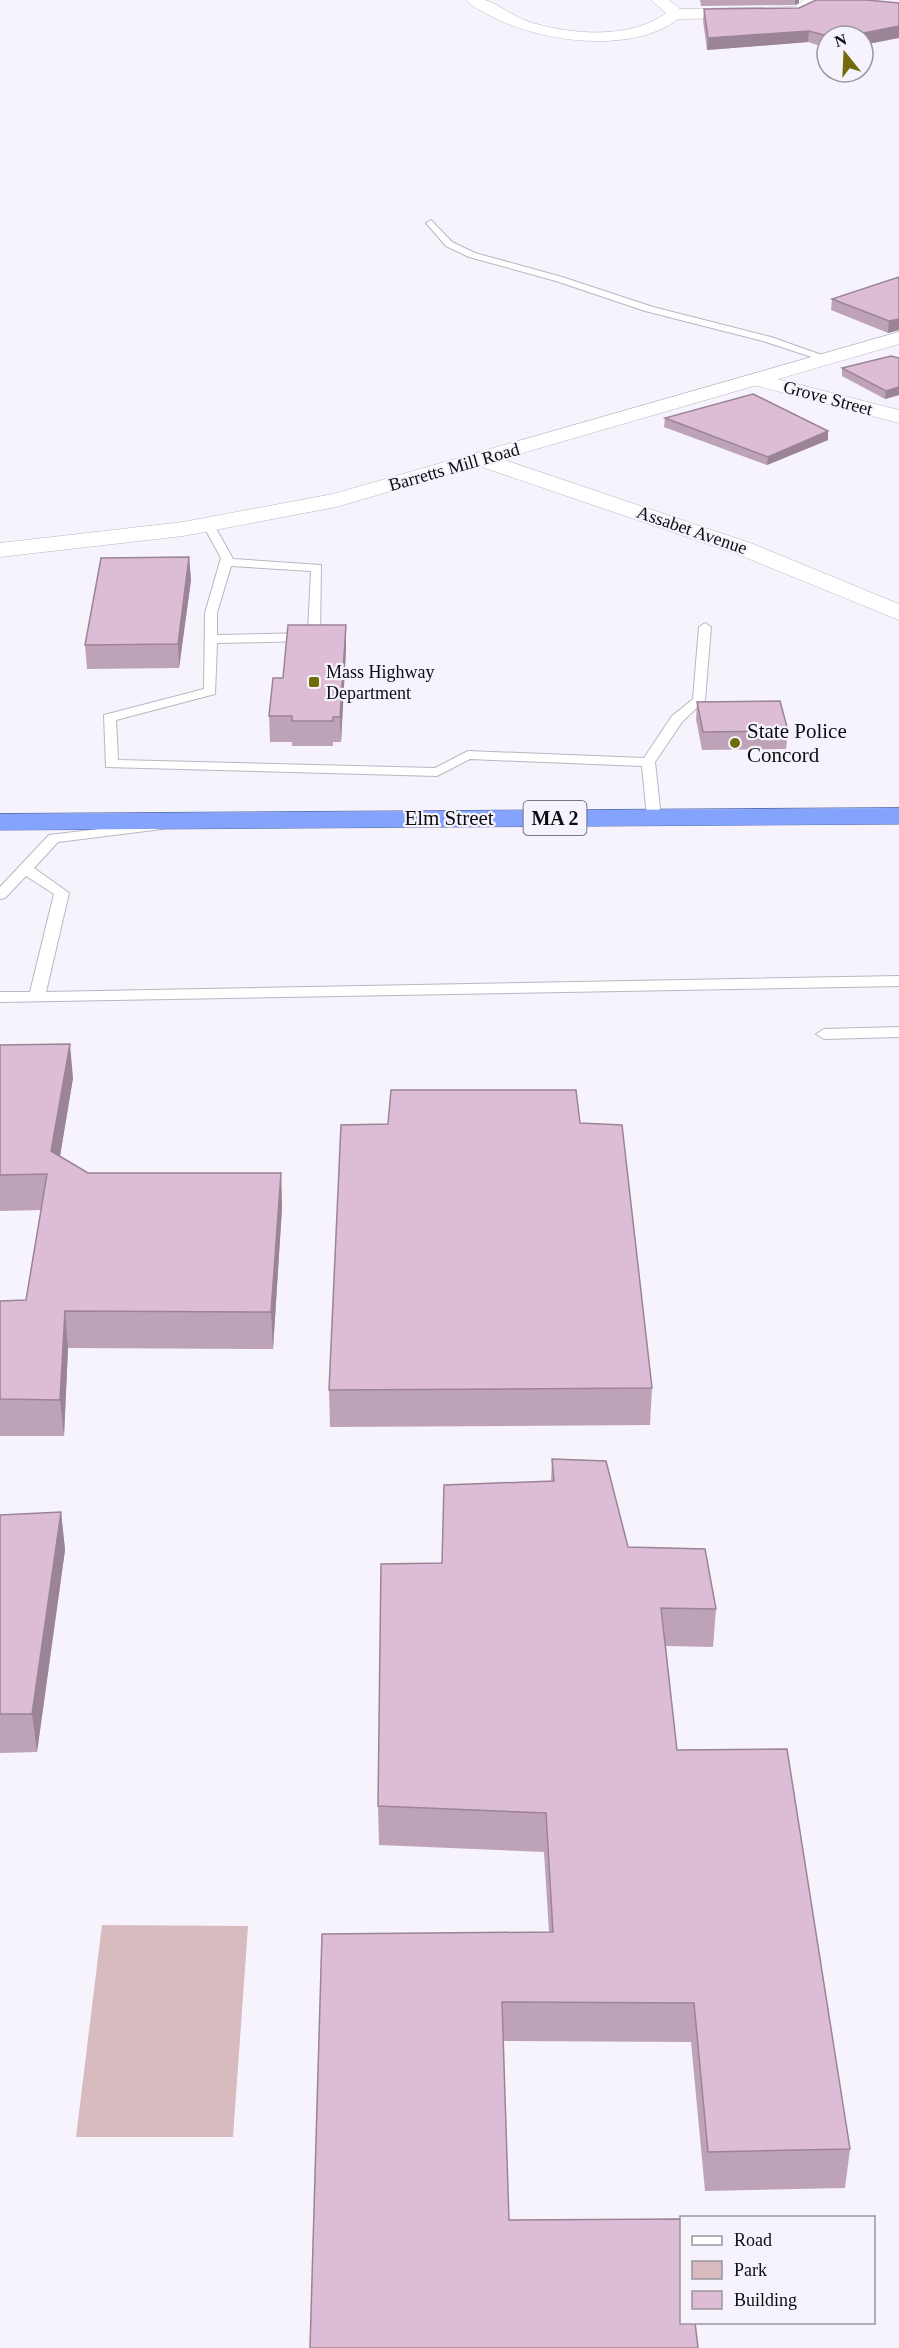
<svg xmlns="http://www.w3.org/2000/svg" width="899" height="2348" viewBox="0 0 899 2348" font-family="'Times New Roman',serif">
  <rect width="100%" height="100%" fill="#f6f3fd"/>
  <polygon fill="#d7bbbf" points="102,1925 248,1926 233,2137 76,2137"/>
  <g fill="none" stroke-linecap="round" stroke-linejoin="round">
    <defs>
      <g id="lane">
        <polygon points="431,220 452,242 475,253 562,277 653,307 771,337 833,359 824,361 763,341 645,311 556,281 469,257 446,246 426,223"/>
        <path d="M205,523H213L233,559L321,565L320,637L314,641L217,643L215,694L116,720L118,760L435,768L468,751L644,758L672,716L693,699L699,627L705,623L711,627L705,700L682,722L655,762L661,817L654,821L647,817L642,766L470,759L437,776L106,767L104,715L204,689L205,613L221,558L203,525ZM231,566L311,571L308,633L217,635V613Z"/>
        <polygon points="157,822 164,826 162,829 58,842 34,868 69,893 46,992 899,976 899,986 0,1002 0,992 30,992 54,894 26,876 5,898 0,899 0,887 49,835"/>
        <polygon points="899,1027 899,1037 824,1039 816,1034 824,1029"/>
      </g>
      <g id="street">
        <path d="M466,0C472,0 480,0 485,0C499,4 512,16 527,21C567,35 631,40 666,13L651,0H669L680,9L795,7L804,0H820L814,10L798,17L678,19C632,55 538,42 489,15C482,11 472,7 466,0Z"/>
        <polygon points="757,374 899,410 899,423 750,384 747,380 750,376"/>
        <polygon points="481,452 753,544 899,604 899,620 737,554 473,464 470,459 473,454"/>
      </g>
      <polygon id="secondary" points="899,332 899,344 336,507 183,536 0,557 0,543 183,522 333,494"/>
      <polygon id="highway" points="899,808 899,824 0,830 0,814"/>
    </defs>
    <use href="#lane" stroke="#bab6c2" stroke-width="2"/>
    <use href="#street" stroke="#bab6c2" stroke-width="1"/>
    <use href="#secondary" stroke="#bab6c2" stroke-width="1"/>
    <use href="#highway" stroke="#5a6eaa" stroke-width="1"/>
    <use href="#lane" fill="#fff" fill-rule="evenodd"/>
    <use href="#street" fill="#fff" fill-rule="evenodd"/>
    <use href="#secondary" fill="#fff" fill-rule="evenodd"/>
    <use href="#highway" fill="#83a3fd" fill-rule="evenodd"/>
  </g>
  <g fill="#bea3b8">
    <polygon points="700,0 799,0 799,3 795,5 701,6"/>
    <polygon points="799,8 827,36 827,48 808,42 707,50 703,21 704,9"/>
    <polygon points="899,277 899,330 888,333 831,310 832,299"/>
    <polygon points="899,358 899,395 885,399 842,376 842,368"/>
    <polygon points="665,418 828,440 767,465 664,427"/>
    <polygon points="189,557 191,580 179,668 87,669 85,645"/>
    <polygon points="346,649 341,742 333,742 333,746 292,746 292,742 270,742 269,716"/>
    <polygon points="697,702 788,731 786,749 702,750 696,719"/>
    <polygon points="0,1045 73,1078 60,1156 88,1173 281,1173 282,1208 273,1349 68,1348 64,1436 0,1436 0,1301 26,1300 41,1210 0,1211"/>
    <polygon points="580,1123 652,1388 650,1425 330,1427 329,1390 388,1124"/>
    <polygon points="552,1459 628,1547 716,1609 713,1647 666,1646 677,1750 850,2149 845,2188 705,2191 691,2042 504,2041 310,2348 322,1934 549,1932 544,1852 379,1845 378,1806 442,1563 551,1481"/>
    <polygon points="61,1512 65,1550 37,1752 0,1753 0,1515"/>
  </g>
  <g fill="#9b8496">
    <polygon points="795,0 799,0 799,3 795,5"/>
    <polygon points="899,26 899,38 863,45 863,36 849,36"/>
    <polygon points="809,31 808,42 707,50 708,38"/>
    <polygon points="899,319 899,330 888,333 889,321"/>
    <polygon points="899,387 899,395 885,399 886,391"/>
    <polygon points="828,431 828,440 767,465 768,457"/>
    <polygon points="189,557 191,580 179,668 178,644"/>
    <polygon points="346,625 346,649 341,742 340,717"/>
    <polygon points="70,1044 73,1078 55,1186 51,1151"/>
    <polygon points="281,1173 282,1208 273,1349 271,1312"/>
    <polygon points="65,1311 68,1348 64,1436 60,1400"/>
    <polygon points="61,1512 65,1550 37,1752 32,1714"/>
  </g>
  <g fill="#ddbdd6" stroke="#9b8496" stroke-width="1.5">
    <polygon points="816,0 867,0 899,3 899,26 849,36 827,36 809,31 708,38 704,9 799,8"/>
    <polygon points="899,277 899,319 889,321 832,299"/>
    <polygon points="891,356 899,358 899,387 886,391 842,368"/>
    <polygon points="753,394 828,431 768,457 665,418"/>
    <polygon points="189,557 178,644 85,645 101,558"/>
    <polygon points="288,625 346,625 340,717 333,717 333,721 292,721 292,716 269,716 273,678 283,678"/>
    <polygon points="780,701 788,731 703,732 697,702"/>
    <polygon points="70,1044 51,1151 88,1173 281,1173 271,1312 65,1311 60,1400 0,1399 0,1301 26,1300 47,1174 0,1175 0,1045"/>
    <polygon points="391,1090 576,1090 580,1123 622,1125 652,1388 329,1390 341,1125 388,1124"/>
    <polygon points="552,1459 606,1461 628,1547 705,1549 716,1609 661,1608 677,1750 787,1749 850,2149 708,2152 694,2003 502,2002 509,2220 681,2219 681,2322 695,2322 698,2348 310,2348 322,1934 553,1932 546,1813 378,1806 381,1564 442,1563 444,1485 554,1481"/>
    <polygon points="61,1512 32,1714 0,1714 0,1515"/>
  </g>
  <g fill="#716c09" stroke="#f6f3fd" stroke-width="2">
    <rect x="308" y="676" width="12" height="12" rx="3"/>
    <circle cx="735" cy="743" r="6"/>
  </g>
  <g text-anchor="middle" dominant-baseline="central" stroke-width="4.5" stroke-linejoin="round" paint-order="stroke">
    <g font-size="18" fill="#0d0c10" stroke="#f6f3fd">
      <text transform="translate(828 398) rotate(15)">Grove Street</text>
      <text transform="translate(454 467) rotate(-16)">Barretts Mill Road</text>
      <text transform="translate(692 530) rotate(19)">Assabet Avenue</text>
    </g>
    <g font-size="18" fill="#0d0c10" stroke="#f6f3fd" text-anchor="start">
      <text x="326" y="672">Mass Highway<tspan x="326" dy="21">Department</tspan></text>
    </g>
    <rect fill="#f6f3fd" stroke="#535157" stroke-width="1.5" x="523.5" y="801" width="63" height="34" rx="4.5"/>
    <g font-size="20" font-weight="bold" fill="#0d0c10">
      <text x="555" y="818">MA 2</text>
    </g>
    <g font-size="21" fill="#0d0c10" stroke="#f6f3fd" text-anchor="start">
      <text x="747" y="731">State Police<tspan x="747" dy="24">Concord</tspan></text>
    </g>
    <g font-size="21" fill="#0d0c10" stroke="#f6f3fd">
      <text x="449" y="818">Elm Street</text>
    </g>
  </g>
  <rect x="680" y="2216" width="195" height="108" fill="#f6f3fd" stroke="#99979e" stroke-width="1.5"/>
  <rect x="692" y="2236" width="30" height="9" fill="#ffffff" stroke="#99979e" stroke-width="1.5"/>
  <text x="734" y="2246" font-size="18" fill="#0d0c10">Road</text>
  <rect x="692" y="2261" width="30" height="18" fill="#d7bbbf" stroke="#99979e" stroke-width="1.5"/>
  <text x="734" y="2276" font-size="18" fill="#0d0c10">Park</text>
  <rect x="692" y="2291" width="30" height="18" fill="#ddbdd6" stroke="#99979e" stroke-width="1.5"/>
  <text x="734" y="2306" font-size="18" fill="#0d0c10">Building</text>
  <g transform="translate(845 54) rotate(342)"><circle r="28" fill="#f6f3fd" stroke="#99979e" stroke-width="1.5"/>
  <path d="M0-4.5L10 22L0 15L-10 22Z" fill="#716c09"/>
  <text y="-9" font-size="16" font-weight="bold" text-anchor="middle" fill="#0d0c10">N</text>
  </g>
</svg>
